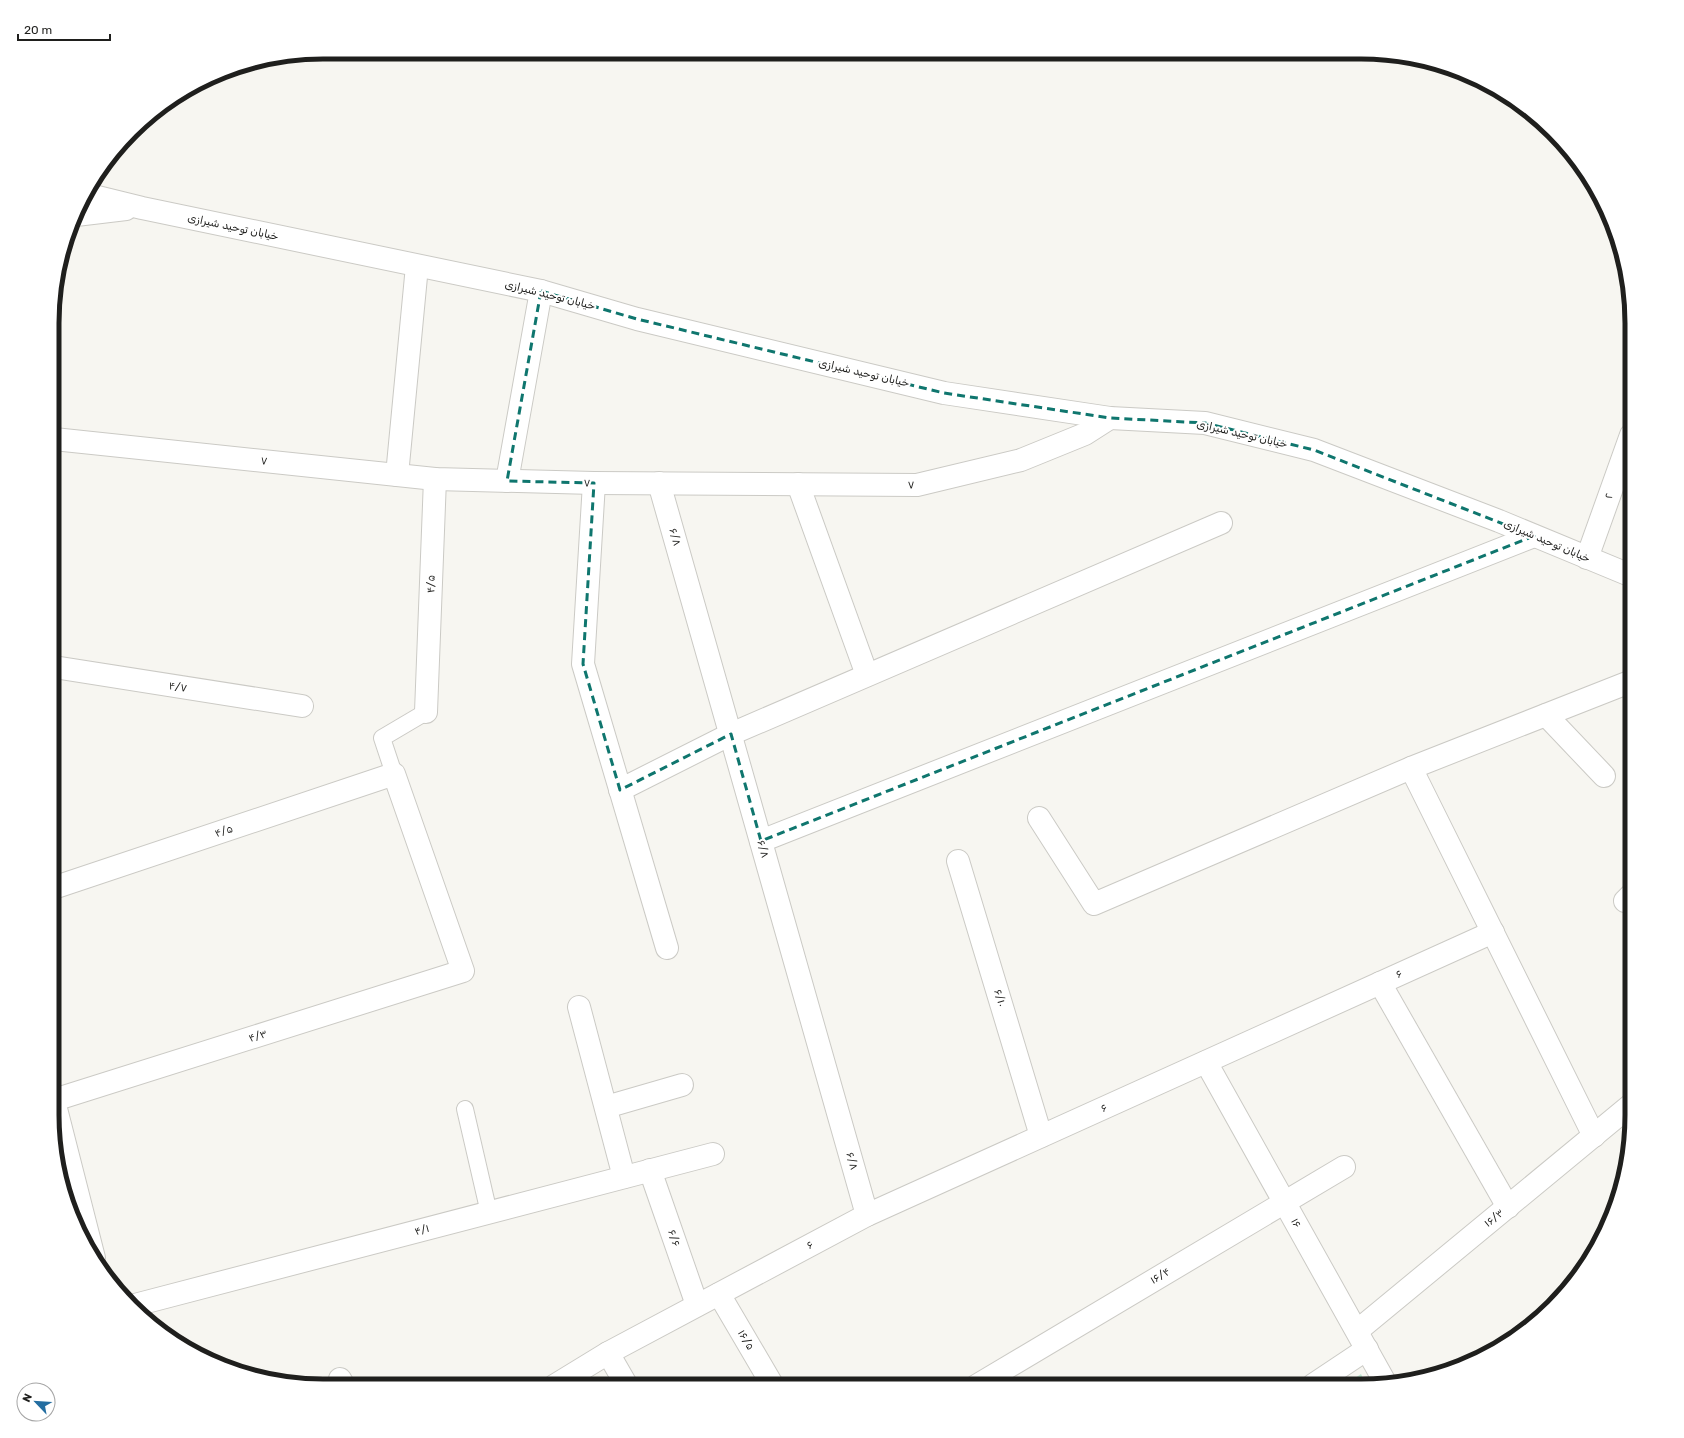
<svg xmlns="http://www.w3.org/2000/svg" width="1684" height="1438" viewBox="0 0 1684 1438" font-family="Rubik,'Noto Naskh Arabic',sans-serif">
  <rect width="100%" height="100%" fill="#f7f6f1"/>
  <polygon fill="#bde6d0" points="1361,1374 1366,1385 1345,1385"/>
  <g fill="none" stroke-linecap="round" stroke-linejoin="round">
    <defs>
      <g id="lane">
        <polyline points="394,774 382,738 426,712"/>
        <polyline points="465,1109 489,1213"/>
      </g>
      <g id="street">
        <polyline points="54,439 435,479 594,483 917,485 1021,460 1085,434 1110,418"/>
        <polyline points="397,475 417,266"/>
        <polyline points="507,481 541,291"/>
        <polyline points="594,483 583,664 667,948"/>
        <polyline points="659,483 867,1215"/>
        <polyline points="798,484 867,675"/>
        <polyline points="1587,558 1631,435"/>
        <polyline points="54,667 302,706"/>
        <polyline points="426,712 435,479"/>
        <polyline points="1546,715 1604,776"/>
        <polyline points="1411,768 1594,1136"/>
        <polyline points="620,790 731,734 1221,523"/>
        <polyline points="1039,818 1094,904 1411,768 1632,681"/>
        <polyline points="761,841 1534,536"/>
        <polyline points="958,861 1041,1136"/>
        <polyline points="53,888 394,774 463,971 54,1100"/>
        <polyline points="1625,901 1632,894"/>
        <polyline points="1380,983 1508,1207"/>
        <polyline points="579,1007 624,1177"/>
        <polyline points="1206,1062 1386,1384"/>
        <polyline points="53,1097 94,1258"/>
        <polyline points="606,1107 682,1085"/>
        <polyline points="650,1170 697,1305"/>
        <polyline points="719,1294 773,1386"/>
        <polyline points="131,1306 713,1154"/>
        <polyline points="1357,1331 1632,1104"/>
        <polyline points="608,1353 627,1386"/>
        <polyline points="340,1379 344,1386"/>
        <polyline points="1313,1385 1367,1349"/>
        <polyline points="554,1386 608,1353 867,1215 1493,932"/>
        <polyline points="976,1386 1344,1167"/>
      </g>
      <g id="secondary">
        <polyline points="85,194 142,208 541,291 637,319 944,393 1110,418 1205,423 1314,450 1499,521 1632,576"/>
        <polyline points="76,215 126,209"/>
      </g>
    </defs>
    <use href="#lane" stroke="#cbcac5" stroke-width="18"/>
    <use href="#street" stroke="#cbcac5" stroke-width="24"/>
    <use href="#secondary" stroke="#cbcac5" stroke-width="24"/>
    <use href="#lane" stroke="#fff" stroke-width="16"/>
    <use href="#street" stroke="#fff" stroke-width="22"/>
    <use href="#secondary" stroke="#fff" stroke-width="22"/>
  </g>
  <path fill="none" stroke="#0f766e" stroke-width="3" stroke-dasharray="8 5" stroke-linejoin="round" d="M541,291L637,319L944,393L1110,418L1205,423L1314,450L1534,536L761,841L731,734L620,790L583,664L594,483L507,481Z"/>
  <g text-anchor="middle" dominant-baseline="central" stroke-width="4" stroke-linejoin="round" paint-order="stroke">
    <g font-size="11" fill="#1f1f1d" stroke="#fff">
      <text transform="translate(233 227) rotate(12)">خیابان توحید شیرازی</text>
      <text transform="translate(550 295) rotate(14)">خیابان توحید شیرازی</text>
      <text transform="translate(864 373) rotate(13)">خیابان توحید شیرازی</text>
      <text transform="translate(1242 434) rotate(13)">خیابان توحید شیرازی</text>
      <text transform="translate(264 461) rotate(6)">۷</text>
      <text transform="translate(587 483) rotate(1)">۷</text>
      <text transform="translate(911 485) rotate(-2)">۷</text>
      <text transform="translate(1609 496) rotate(-70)">۲</text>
      <text transform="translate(675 537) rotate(74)">۶/۸</text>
      <text transform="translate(1547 541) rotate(23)">خیابان توحید شیرازی</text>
      <text transform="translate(431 584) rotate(-88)">۴/۵</text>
      <text transform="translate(178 687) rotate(9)">۴/۷</text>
      <text transform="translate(224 831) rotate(-18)">۴/۵</text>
      <text transform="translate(763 849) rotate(74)">۶/۸</text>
      <text transform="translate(1399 974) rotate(-24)">۶</text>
      <text transform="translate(1000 998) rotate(73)">۶/۱۰</text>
      <text transform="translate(258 1036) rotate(-17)">۴/۳</text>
      <text transform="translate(1104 1108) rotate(-24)">۶</text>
      <text transform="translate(852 1161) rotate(74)">۶/۸</text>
      <text transform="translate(1494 1218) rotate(-39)">۱۶/۳</text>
      <text transform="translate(1296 1223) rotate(61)">۱۶</text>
      <text transform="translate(422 1230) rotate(-15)">۴/۱</text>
      <text transform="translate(674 1238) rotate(71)">۶/۶</text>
      <text transform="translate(810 1245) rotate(-28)">۶</text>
      <text transform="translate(1160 1276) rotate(-31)">۱۶/۴</text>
      <text transform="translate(746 1340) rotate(60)">۱۶/۵</text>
    </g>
  </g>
  <path d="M0 0H1684V1438H0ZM323 59H1361A264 264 0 0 1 1625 323V1115A264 264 0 0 1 1361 1379H323A264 264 0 0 1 59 1115V323A264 264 0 0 1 323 59Z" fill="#fff" fill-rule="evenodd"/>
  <path fill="none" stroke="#1f1f1d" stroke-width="5" d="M323 59H1361A264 264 0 0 1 1625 323V1115A264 264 0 0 1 1361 1379H323A264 264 0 0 1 59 1115V323A264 264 0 0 1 323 59Z"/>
  <g transform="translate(36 1402) rotate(295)"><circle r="19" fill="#ffffff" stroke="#a5a5a5"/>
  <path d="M0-3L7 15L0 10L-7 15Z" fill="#246ea1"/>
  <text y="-6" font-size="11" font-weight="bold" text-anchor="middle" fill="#1f1f1d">N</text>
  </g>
  <path d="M18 34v6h92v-6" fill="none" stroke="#1f1f1d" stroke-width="2"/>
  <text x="24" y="34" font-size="12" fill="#1f1f1d" stroke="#ffffff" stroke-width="3" paint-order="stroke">20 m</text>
</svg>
